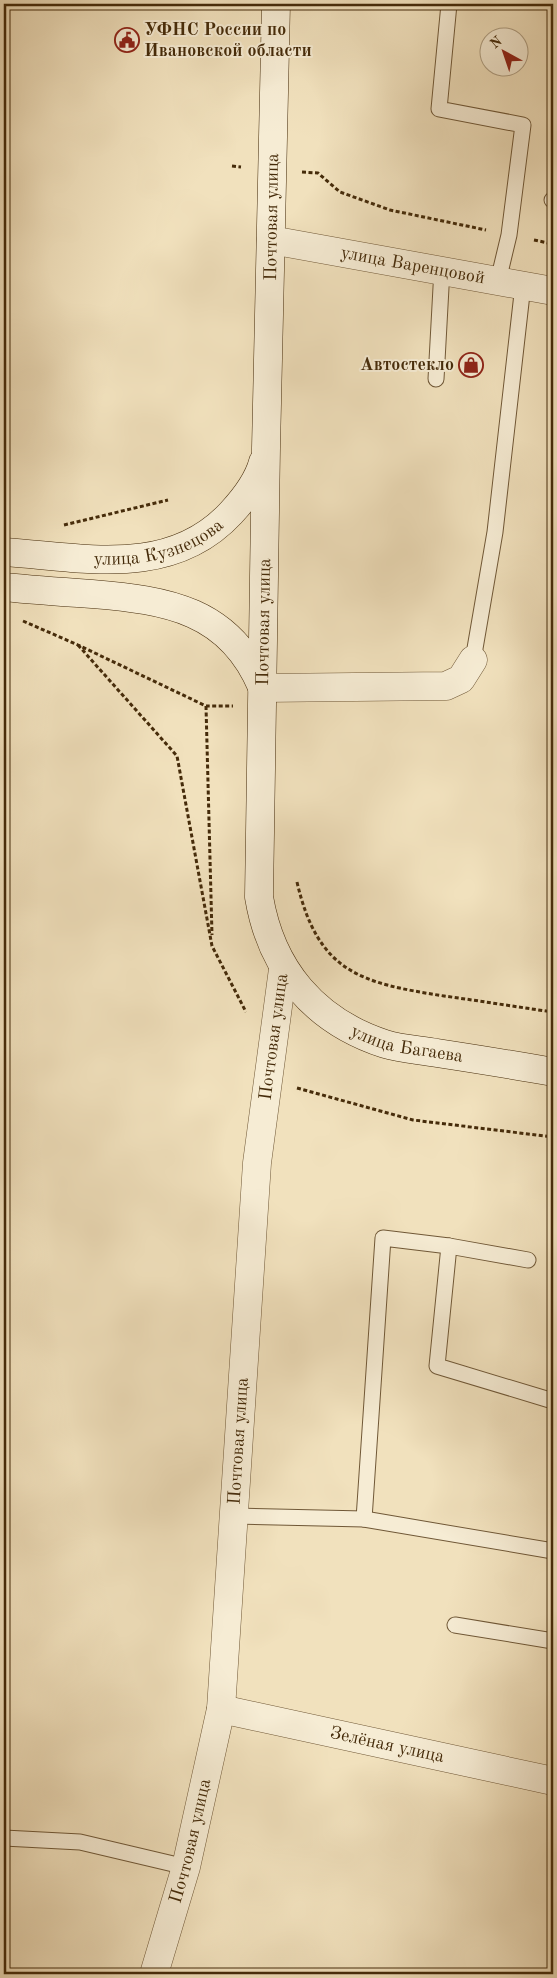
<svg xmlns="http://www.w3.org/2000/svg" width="557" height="1978" viewBox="0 0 557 1978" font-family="'Old Standard TT',serif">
  <rect width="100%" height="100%" fill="#f1e1bd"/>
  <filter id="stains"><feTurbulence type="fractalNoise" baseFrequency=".004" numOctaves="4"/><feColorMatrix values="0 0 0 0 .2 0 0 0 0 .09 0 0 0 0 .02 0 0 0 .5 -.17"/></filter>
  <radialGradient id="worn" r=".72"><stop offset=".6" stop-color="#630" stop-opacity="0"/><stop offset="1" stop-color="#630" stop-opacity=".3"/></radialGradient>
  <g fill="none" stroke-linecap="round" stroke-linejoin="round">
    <defs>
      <g id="service">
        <polyline points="449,4 439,109 523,125 509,235 498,281"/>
        <polyline points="552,200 553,200"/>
        <polyline points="436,379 442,269"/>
        <polyline points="473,660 495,532 523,285"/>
        <polyline points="449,1246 437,1366 553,1401"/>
        <polyline points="234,1516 364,1519 383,1238 449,1246 528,1260"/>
        <polyline points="364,1519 553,1551"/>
        <polyline points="455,1625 553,1641"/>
        <polyline points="4,1838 80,1842 186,1867"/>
      </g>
      <g id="minor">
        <path id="s1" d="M271,240L553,291"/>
        <polyline points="263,688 446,686 461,679 473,660"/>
        <path id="s2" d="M221,1709L553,1781"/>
        <path id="s3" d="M154,1974L186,1867L221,1709L257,1163L283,969"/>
      </g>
      <g id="secondary">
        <path id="s4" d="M276,4L266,448L259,897C271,969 314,1021 385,1044C401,1049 420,1050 437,1053C476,1059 514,1065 553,1072"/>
        <path id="s5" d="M4,552C82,557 170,579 231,513C244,499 258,481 263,462"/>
        <path d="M4,587C33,590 62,592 92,594C167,600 230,610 262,687"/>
      </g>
    </defs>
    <use href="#service" stroke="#705837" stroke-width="17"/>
    <use href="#minor" stroke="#705837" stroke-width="29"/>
    <use href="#secondary" stroke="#452b0a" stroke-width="29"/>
    <g stroke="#452b0a" stroke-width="3" stroke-dasharray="4 2.5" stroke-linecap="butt">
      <polyline points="232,166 241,167"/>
      <polyline points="302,172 318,173 340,192 390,210 486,230"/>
      <polyline points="534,240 553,244"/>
      <polyline points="64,525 168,500"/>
      <polyline points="23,621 78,645 206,706 233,706"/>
      <polyline points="78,645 177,756 212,946 246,1012"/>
      <polyline points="206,706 212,935"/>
      <path d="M297,882C318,973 361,983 444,996C481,1001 517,1007 553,1012"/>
      <polyline points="297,1088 413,1120 553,1137"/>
    </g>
    <use href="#service" stroke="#f6ecd4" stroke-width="15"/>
    <use href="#minor" stroke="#f6ecd4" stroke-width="28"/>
    <use href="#secondary" stroke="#f6ecd4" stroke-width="28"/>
  </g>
  <defs>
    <symbol id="civic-ring" viewBox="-11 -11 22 22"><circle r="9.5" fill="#f6ecd4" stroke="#8f2418" stroke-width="1.5"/><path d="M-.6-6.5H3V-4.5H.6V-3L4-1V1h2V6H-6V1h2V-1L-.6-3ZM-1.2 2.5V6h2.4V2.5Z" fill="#8f2418"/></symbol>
    <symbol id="shop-ring" viewBox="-11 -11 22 22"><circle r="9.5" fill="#f6ecd4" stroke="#8f2418" stroke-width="1.5"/><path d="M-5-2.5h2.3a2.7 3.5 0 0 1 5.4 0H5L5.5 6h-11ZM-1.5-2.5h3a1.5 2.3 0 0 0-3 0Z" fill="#8f2418"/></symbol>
  </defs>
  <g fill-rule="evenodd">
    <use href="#civic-ring" x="113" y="26" width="28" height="28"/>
    <use href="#shop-ring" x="457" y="351" width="28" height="28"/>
  </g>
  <g text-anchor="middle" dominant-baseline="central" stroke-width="4" stroke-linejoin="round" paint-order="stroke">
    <g font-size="18" font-weight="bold" fill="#452b0a" stroke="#f6ecd4" text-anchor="start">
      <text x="144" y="30">УФНС России по<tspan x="144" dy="21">Ивановской области</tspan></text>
      <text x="454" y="365" text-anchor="end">Автостекло</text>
    </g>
    <g font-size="18" fill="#452b0a" stroke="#f6ecd4">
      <text transform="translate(272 217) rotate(-89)">Почтовая улица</text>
      <text stroke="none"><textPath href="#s1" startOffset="144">улица Варенцовой</textPath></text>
      <text stroke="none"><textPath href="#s5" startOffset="158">улица Кузнецова</textPath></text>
      <text transform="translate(264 622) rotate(-89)">Почтовая улица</text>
      <text stroke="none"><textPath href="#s3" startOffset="948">Почтовая улица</textPath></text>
      <text stroke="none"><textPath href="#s4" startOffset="1119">улица Багаева</textPath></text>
      <text stroke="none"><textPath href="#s3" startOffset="542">Почтовая улица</textPath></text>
      <text stroke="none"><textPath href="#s2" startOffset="170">Зелёная улица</textPath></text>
      <text stroke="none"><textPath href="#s3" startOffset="138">Почтовая улица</textPath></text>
    </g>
  </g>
  <rect width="557" height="1978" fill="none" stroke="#f1e1bd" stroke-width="20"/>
  <rect x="5" y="5" width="547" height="1968" fill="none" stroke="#452b0a" stroke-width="2.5"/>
  <rect x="10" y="10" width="537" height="1958" fill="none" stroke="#452b0a"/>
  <g transform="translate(504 52) rotate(320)"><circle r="24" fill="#f6ecd4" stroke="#af9f83"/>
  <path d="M0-4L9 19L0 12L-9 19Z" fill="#8f2418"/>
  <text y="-8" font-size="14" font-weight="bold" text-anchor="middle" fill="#452b0a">N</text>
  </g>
  <rect width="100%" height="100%" filter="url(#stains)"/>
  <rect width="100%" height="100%" fill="url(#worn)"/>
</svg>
